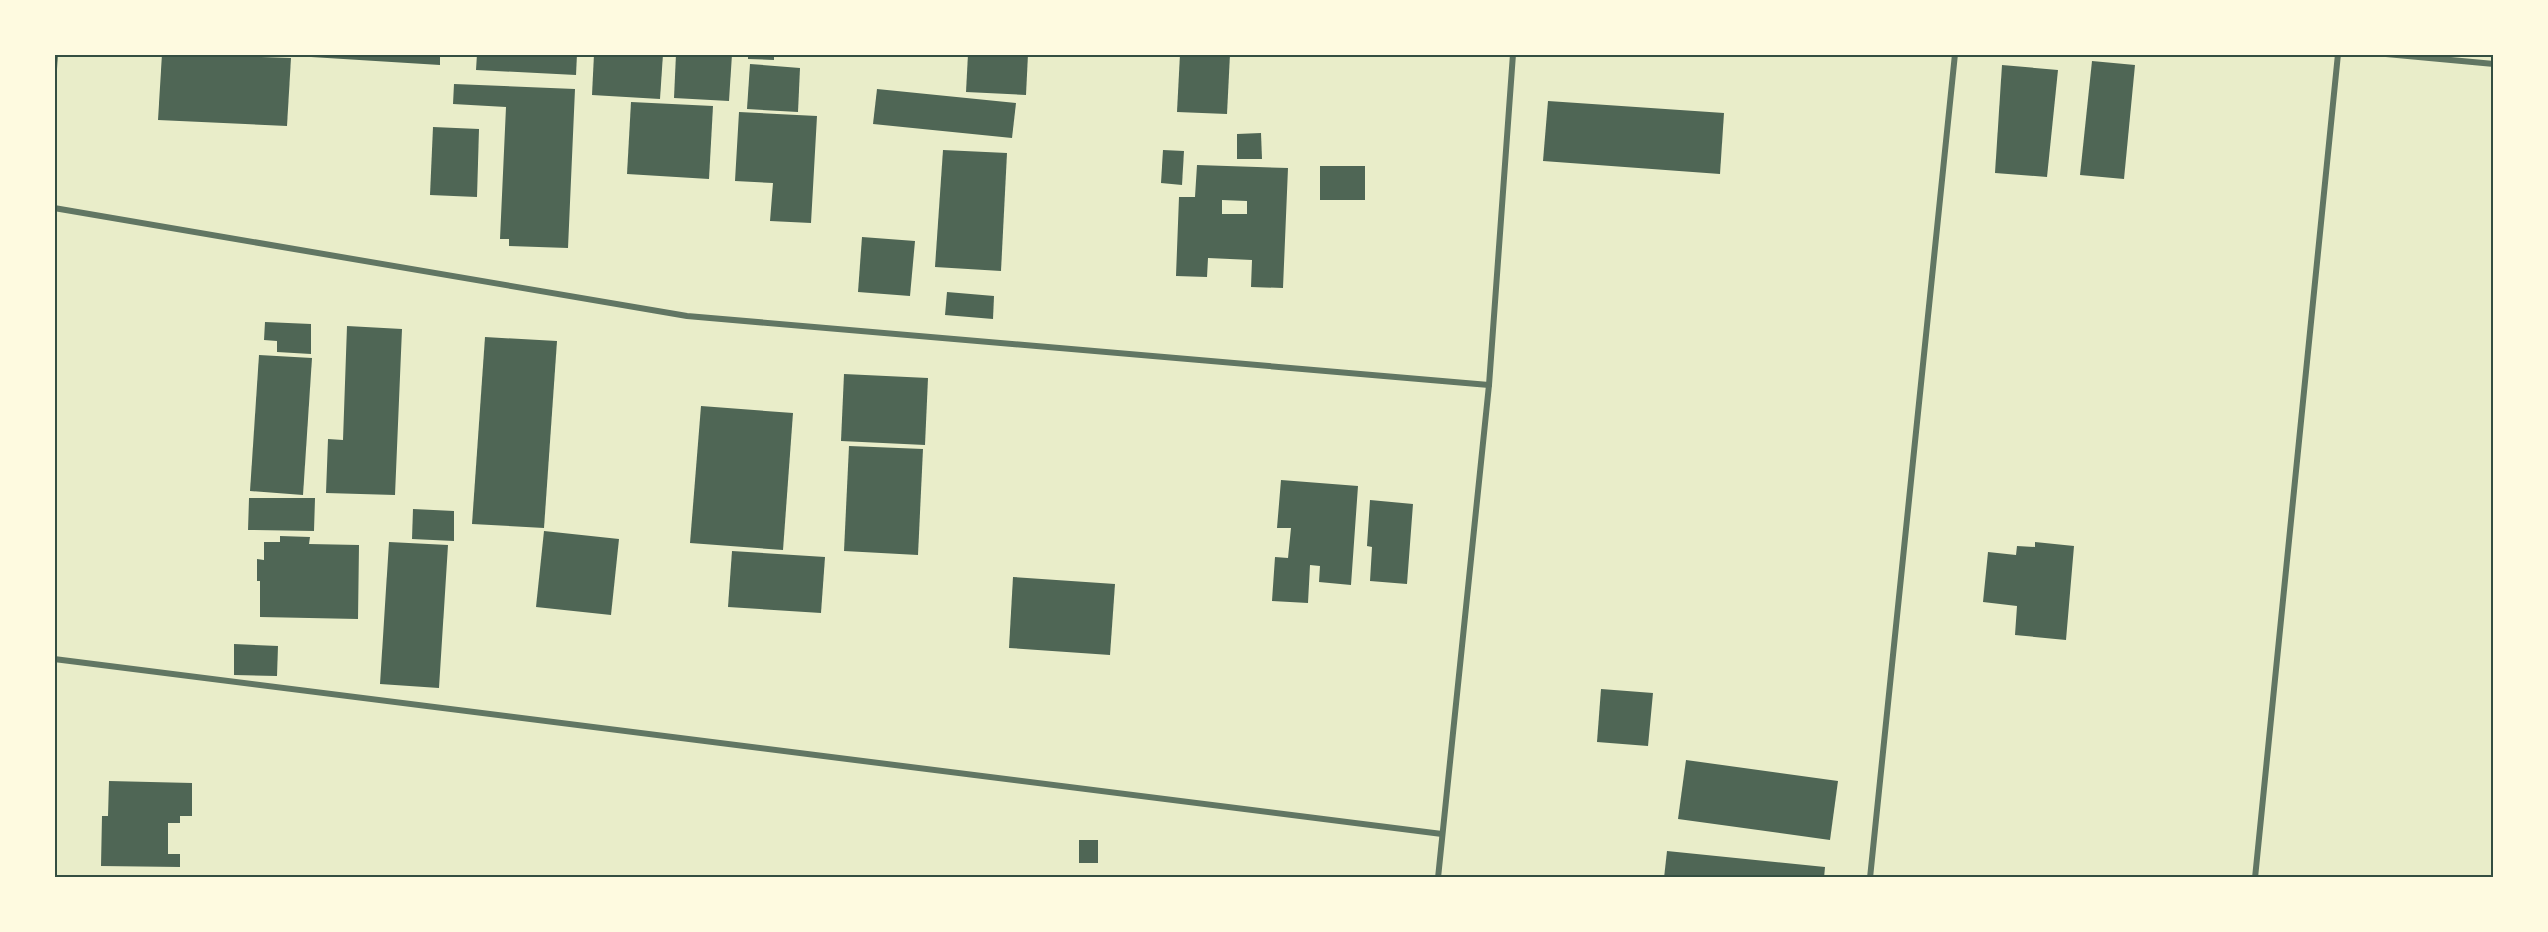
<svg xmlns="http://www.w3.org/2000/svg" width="2548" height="932" viewBox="0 0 2548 932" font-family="'Open Sans',sans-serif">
  <rect width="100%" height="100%" fill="#e9edc9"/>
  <g fill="#4f6655" fill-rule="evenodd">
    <polygon points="54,54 58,54 56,84 54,83"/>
    <polygon points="162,54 291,58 287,126 158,120"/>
    <polygon points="311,54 440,54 440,65 311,57"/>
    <polygon points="477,54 577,54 576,75 476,70"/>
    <polygon points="594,54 663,54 660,99 592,95"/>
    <polygon points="676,54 732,54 729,101 674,98"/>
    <polygon points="748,54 774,54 774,60 748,59"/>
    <polygon points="968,54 1028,54 1026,95 966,92"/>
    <polygon points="1180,54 1230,54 1227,114 1177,112"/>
    <polygon points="2092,61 2135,65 2124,179 2080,175"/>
    <polygon points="750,64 800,68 798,112 747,109"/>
    <polygon points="2002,65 2058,70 2047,177 1995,173"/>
    <polygon points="454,84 575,89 568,248 509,246 509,239 500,239 506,107 453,104"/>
    <polygon points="877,89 1016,103 1012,138 873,124"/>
    <polygon points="1548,101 1724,113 1720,174 1543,161"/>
    <polygon points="631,102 713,106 709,179 627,174"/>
    <polygon points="739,112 817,116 811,223 770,221 773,183 735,181"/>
    <polygon points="433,127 479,129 477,197 430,195"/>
    <polygon points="1261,133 1262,159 1237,159 1237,134"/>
    <polygon points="943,150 1007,153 1001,271 935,267"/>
    <polygon points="1163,150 1184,151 1182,185 1161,183"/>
    <path d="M1197,165L1288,168L1283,288L1251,287L1252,260L1208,258L1207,277L1176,276L1179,197H1195ZM1222,200L1247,201V214H1222Z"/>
    <rect x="1320" y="166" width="45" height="34"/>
    <polygon points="862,237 915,241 910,296 858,292"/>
    <polygon points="947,292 994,296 993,319 945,315"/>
    <polygon points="265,322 311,324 311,354 277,352 277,341 264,340"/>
    <polygon points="347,326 402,329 395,495 326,493 328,439 343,440"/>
    <polygon points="485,337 557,341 544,528 472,524"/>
    <polygon points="259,355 312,358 303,495 250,491"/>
    <polygon points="844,374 928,378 925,445 841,441"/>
    <polygon points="701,406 793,413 783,550 690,543"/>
    <polygon points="849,446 923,449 918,555 844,551"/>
    <polygon points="1281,480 1358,486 1351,585 1319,582 1320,566 1310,565 1308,603 1272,601 1275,557 1288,558 1291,528 1277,528"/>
    <polygon points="249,498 315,498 314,531 248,530"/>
    <polygon points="1370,500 1413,504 1407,584 1370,581 1372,547 1367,546"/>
    <polygon points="413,509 454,511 454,541 412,539"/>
    <polygon points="544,531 619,539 611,615 536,607"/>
    <polygon points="280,536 310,537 309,544 359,545 358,619 260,617 260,581 257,581 257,559 264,560 264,542 280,542"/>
    <polygon points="389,542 448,545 439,688 380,684"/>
    <polygon points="2035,542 2074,546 2066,640 2015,635 2017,606 1983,602 1988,552 2016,555 2017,546 2035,547"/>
    <polygon points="732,551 825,557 821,613 728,607"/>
    <polygon points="1013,577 1115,584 1110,655 1009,648"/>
    <polygon points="234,644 278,646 277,676 234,675"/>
    <polygon points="1601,689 1653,693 1648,746 1597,742"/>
    <polygon points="1686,760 1838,781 1830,840 1678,819"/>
    <polygon points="109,781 192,783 192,816 180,816 180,823 168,823 168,854 180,854 180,867 101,866 102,816 108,816"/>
    <rect x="1079" y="840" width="19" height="23"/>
    <polygon points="1667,851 1825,867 1824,878 1664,878"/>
  </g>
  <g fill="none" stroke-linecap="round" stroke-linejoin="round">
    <g stroke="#617663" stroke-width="6">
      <polyline points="2386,54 2494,64"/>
      <polyline points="54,208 687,316 1489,385"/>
      <polyline points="54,659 1442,834"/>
      <polyline points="1438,878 1489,385 1513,54"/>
      <polyline points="1870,878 1955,54"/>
      <polyline points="2255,878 2338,54"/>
    </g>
  </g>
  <rect width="2548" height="932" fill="none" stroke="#fefae0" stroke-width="111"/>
  <rect x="56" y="56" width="2436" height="820" fill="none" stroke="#344e41" stroke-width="2"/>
</svg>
